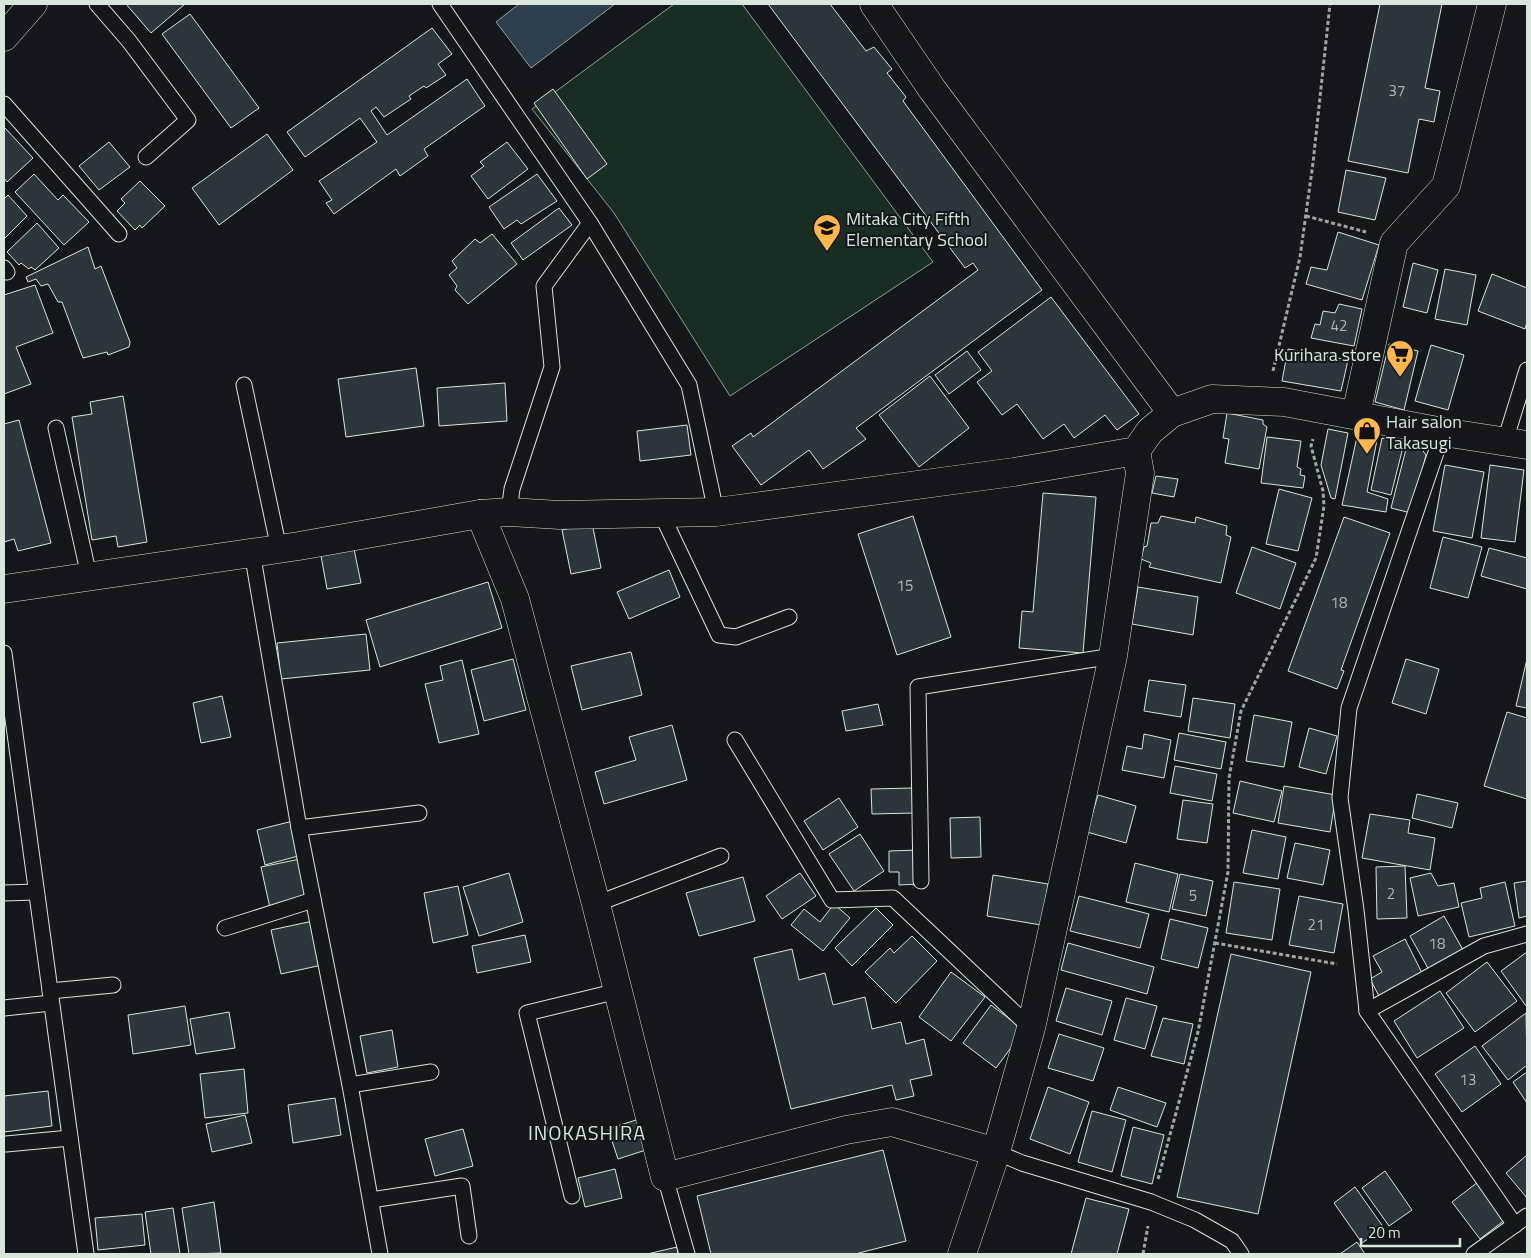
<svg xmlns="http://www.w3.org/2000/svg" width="1531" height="1258" viewBox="0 0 1531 1258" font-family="'Titillium Web',sans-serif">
  <rect width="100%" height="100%" fill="#14181c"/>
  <polygon fill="#1a2d24" stroke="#939e99" points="674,4 742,4 933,262 730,396 614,213 532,109"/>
  <polygon fill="#2f3f4d" stroke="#939e99" points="519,4 615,4 531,68 496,22"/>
  <g fill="#2c363c" stroke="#d8e6dc">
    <polygon points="126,4 185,4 151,33"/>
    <polygon points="768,4 830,4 866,51 874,47 892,69 887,73 906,97 903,101 1042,290 856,428 866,439 823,469 809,450 761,485 732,446 751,433 753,437 978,270 973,263 965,268"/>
    <polygon points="1380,4 1442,4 1425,88 1440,91 1434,122 1419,119 1408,173 1348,161"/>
    <polygon points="190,14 259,108 231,128 162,34"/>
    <polygon points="432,28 452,54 438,64 446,75 426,88 424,86 409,96 411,99 384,117 376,107 371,111 387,135 467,79 485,106 424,149 428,156 400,176 396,169 334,214 326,203 332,200 319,181 377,142 360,118 305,157 287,132"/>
    <polygon points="553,89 607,164 587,179 534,103"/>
    <polygon points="4,127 33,158 7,182 4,178"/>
    <polygon points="267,134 293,170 219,225 192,188"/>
    <polygon points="109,142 130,167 99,190 79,166"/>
    <polygon points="507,142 528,169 488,199 471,176 484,166 480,162"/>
    <polygon points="1346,170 1386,178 1375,220 1338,212"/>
    <polygon points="34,174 58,200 63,195 89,222 64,245 15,192"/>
    <polygon points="537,174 557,201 521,224 517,220 504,229 489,207"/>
    <polygon points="140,181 165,206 142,228 140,225 135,230 117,211 125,203 121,199"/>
    <polygon points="8,195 27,216 4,239 4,199"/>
    <polygon points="559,208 572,225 523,260 511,243"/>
    <polygon points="37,223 59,248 35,270 31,267 29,269 21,263 19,265 7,252"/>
    <polygon points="1338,232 1379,245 1362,300 1306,284 1311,267 1327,270"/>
    <polygon points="492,234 517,264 468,304 455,290 457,286 449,275 457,268 452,261 475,239 480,243"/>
    <polygon points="88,247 95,269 101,266 130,342 129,347 108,355 107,352 83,358 62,302 58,302 48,284 41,286 36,279 28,282 26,277"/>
    <polygon points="1413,263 1438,270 1427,313 1403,307"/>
    <polygon points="1445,269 1476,275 1467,325 1435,319"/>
    <polygon points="1492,274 1527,288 1527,322 1525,329 1478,311"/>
    <polygon points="35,285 53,333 16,347 31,384 4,394 4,295"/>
    <polygon points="1051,297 1139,414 1117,430 1105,415 1074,438 1064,424 1043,439 1017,404 1002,415 977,382 992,371 978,352"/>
    <polygon points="1339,304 1362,309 1354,346 1311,338 1315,324 1320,325 1323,311 1335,313"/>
    <polygon points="1389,344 1418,351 1404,410 1375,402"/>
    <polygon points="1431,345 1464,355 1448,410 1415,401"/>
    <polygon points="1288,349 1348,360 1341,391 1282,381"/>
    <polygon points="967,351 981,370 949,394 935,375"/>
    <polygon points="416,368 424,426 346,437 338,379"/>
    <polygon points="930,376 969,428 919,467 879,415"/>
    <polygon points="505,383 507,421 439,426 437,388"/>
    <polygon points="123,396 147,542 118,547 116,536 92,540 72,417 92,414 90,402"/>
    <polygon points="1227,413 1263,420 1263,424 1267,427 1259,469 1225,463 1229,439 1223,438"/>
    <polygon points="19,420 51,543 18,551 14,539 4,542 4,424"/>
    <polygon points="687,425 691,455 640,461 637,431"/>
    <polygon points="1328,429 1348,433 1335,499 1331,498 1321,465"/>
    <polygon points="1267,437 1301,441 1297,467 1301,469 1300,475 1305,476 1303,488 1261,483"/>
    <polygon points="1357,437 1377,440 1367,492 1388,499 1386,512 1342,505"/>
    <polygon points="1382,438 1404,443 1391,495 1371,490"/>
    <polygon points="1407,445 1421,448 1426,455 1411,513 1391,508"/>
    <polygon points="1445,465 1484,472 1472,538 1433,531"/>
    <polygon points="1490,465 1524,470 1515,542 1481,538"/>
    <polygon points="1156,476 1178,479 1174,497 1152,493"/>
    <polygon points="1279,489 1312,498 1298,551 1266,544"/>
    <polygon points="1043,493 1096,497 1083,653 1019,648 1022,611 1033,612"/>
    <polygon points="913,516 951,637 897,655 858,534"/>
    <polygon points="1161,516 1195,523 1196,517 1227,526 1226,535 1231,537 1221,583 1149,567 1151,563 1141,559 1144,547 1147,546 1151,523 1158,523"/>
    <polygon points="1344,517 1390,533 1341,670 1344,671 1337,689 1288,671"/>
    <polygon points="592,523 601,568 571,574 562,530"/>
    <polygon points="1443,537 1482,547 1468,598 1430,588"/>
    <polygon points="1252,547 1296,563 1280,609 1236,593"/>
    <polygon points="1489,548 1527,558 1527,589 1481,576"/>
    <polygon points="354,549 361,583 327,589 321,556"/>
    <polygon points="669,570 680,597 629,619 617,592"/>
    <polygon points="488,582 502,628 380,667 366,620"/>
    <polygon points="1138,587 1198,597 1193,635 1132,624"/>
    <polygon points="366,634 370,670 281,679 277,643"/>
    <polygon points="631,652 642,695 582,710 571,666"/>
    <polygon points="513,659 526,710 484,721 471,670"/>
    <polygon points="1406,659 1439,669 1426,714 1392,703"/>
    <polygon points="1527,659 1527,708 1516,706"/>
    <polygon points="462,660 479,734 439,743 425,684 443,680 440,666"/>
    <polygon points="1149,680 1186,685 1181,717 1144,711"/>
    <polygon points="222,696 231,737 201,743 193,703"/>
    <polygon points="1193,698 1235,704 1230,738 1188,731"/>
    <polygon points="878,704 883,725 846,731 842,711"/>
    <polygon points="1507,712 1527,718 1527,799 1484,786"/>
    <polygon points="1254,715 1292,722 1284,767 1246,761"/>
    <polygon points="672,725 687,780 604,804 595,772 636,760 629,737"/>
    <polygon points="1309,728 1337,736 1326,774 1299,767"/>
    <polygon points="1179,733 1226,742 1221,769 1174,760"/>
    <polygon points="1144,734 1171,740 1164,778 1122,770 1127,746 1142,749"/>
    <polygon points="1175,766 1217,774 1212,801 1170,793"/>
    <polygon points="1240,781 1282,791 1274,822 1233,813"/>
    <polygon points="1284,786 1336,795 1330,832 1278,823"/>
    <polygon points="913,788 914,813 872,814 871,789"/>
    <polygon points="1417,794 1458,803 1452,828 1412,818"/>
    <polygon points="1098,795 1136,806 1126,843 1087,832"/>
    <polygon points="839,798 858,827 823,850 804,821"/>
    <polygon points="1183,800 1213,804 1207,843 1177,839"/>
    <polygon points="1370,814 1410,820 1408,833 1435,838 1430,870 1362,858"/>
    <polygon points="980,817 981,857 951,858 950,818"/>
    <polygon points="293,821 302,855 265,865 257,830"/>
    <polygon points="1252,830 1286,837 1278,879 1243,873"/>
    <polygon points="860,834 884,871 854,891 829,854"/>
    <polygon points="1295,843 1330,850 1323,885 1287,878"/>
    <polygon points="918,850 919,884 899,885 899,872 889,872 889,851"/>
    <polygon points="300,859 309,899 270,908 261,867"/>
    <polygon points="1135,863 1178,874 1169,912 1126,902"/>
    <polygon points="1405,866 1407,918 1377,919 1376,867"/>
    <polygon points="509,873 523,922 479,936 463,887"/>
    <polygon points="800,873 816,896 782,919 766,896"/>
    <polygon points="1431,873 1438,886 1454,883 1459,907 1418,916 1410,878"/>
    <polygon points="1180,874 1213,881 1206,916 1172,909"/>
    <polygon points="993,875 1048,884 1041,925 987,916"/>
    <polygon points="743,877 755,921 699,936 686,893"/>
    <polygon points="1527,881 1527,916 1519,918 1514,883"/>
    <polygon points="1234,882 1280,889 1272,940 1226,933"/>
    <polygon points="1505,882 1515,926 1469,937 1461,903 1482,898 1480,888"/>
    <polygon points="458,886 468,935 433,943 424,893"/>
    <polygon points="1079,896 1149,914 1140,948 1070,931"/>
    <polygon points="1299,896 1343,904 1334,953 1289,945"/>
    <polygon points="834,904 850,918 823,951 791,925 804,909 820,922"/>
    <polygon points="876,908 893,925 852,966 835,948"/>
    <polygon points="1444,916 1463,950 1429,970 1410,936"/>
    <polygon points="1170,919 1208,928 1198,968 1161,959"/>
    <polygon points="313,921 322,965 281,974 271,930"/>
    <polygon points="525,935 531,962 477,973 472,946"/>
    <polygon points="912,936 937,961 896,1003 865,972 890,948 894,953"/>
    <polygon points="1405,939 1422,973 1379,996 1370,979 1382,972 1373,956"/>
    <polygon points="1068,943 1154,967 1147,994 1061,970"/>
    <polygon points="792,949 799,980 825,973 833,1005 865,997 872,1029 901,1022 906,1044 924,1039 932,1075 910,1080 914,1096 896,1100 892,1085 791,1109 754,958"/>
    <polygon points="1527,952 1527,1005 1526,1006 1501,971"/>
    <polygon points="1231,954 1311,972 1258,1214 1177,1197"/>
    <polygon points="1487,962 1517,1001 1475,1032 1446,993"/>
    <polygon points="951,972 985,997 951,1041 919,1017"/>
    <polygon points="1066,988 1112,1001 1102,1035 1056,1021"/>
    <polygon points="1440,991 1464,1028 1417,1058 1394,1021"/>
    <polygon points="1126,998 1157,1006 1145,1049 1114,1040"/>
    <polygon points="991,1005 1024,1030 996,1068 963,1043"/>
    <polygon points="185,1006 191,1045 133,1054 128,1015"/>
    <polygon points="229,1012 235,1048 196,1054 190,1019"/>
    <polygon points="1526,1013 1527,1065 1508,1080 1482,1046"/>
    <polygon points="1163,1018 1193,1024 1184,1064 1151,1056"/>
    <polygon points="392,1030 398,1067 367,1073 360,1036"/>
    <polygon points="1059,1034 1104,1048 1093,1081 1048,1068"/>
    <polygon points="1475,1046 1501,1084 1462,1112 1435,1074"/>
    <polygon points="244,1069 248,1113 205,1118 200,1074"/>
    <polygon points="1527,1072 1527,1103 1513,1082"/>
    <polygon points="1048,1087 1089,1102 1070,1154 1030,1139"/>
    <polygon points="1118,1087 1166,1103 1157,1127 1110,1110"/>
    <polygon points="48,1091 52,1126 4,1132 4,1096"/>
    <polygon points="335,1098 341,1135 293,1143 288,1105"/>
    <polygon points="1092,1111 1126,1120 1112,1172 1078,1162"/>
    <polygon points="245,1115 252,1143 212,1152 206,1124"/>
    <polygon points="639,1119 649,1149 618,1159 608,1129"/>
    <polygon points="1133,1127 1164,1135 1152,1184 1121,1176"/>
    <polygon points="463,1129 473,1166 435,1176 425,1139"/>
    <polygon points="883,1150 906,1241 855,1254 711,1254 697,1196"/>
    <polygon points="1527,1155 1527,1198 1506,1173"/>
    <polygon points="615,1169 622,1198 585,1207 578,1178"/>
    <polygon points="1385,1171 1412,1210 1389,1226 1362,1188"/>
    <polygon points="1478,1182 1506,1219 1480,1239 1452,1202"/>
    <polygon points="1355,1187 1384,1228 1362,1243 1334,1203"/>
    <polygon points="1086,1198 1129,1209 1117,1254 1071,1254"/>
    <polygon points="214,1202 221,1253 189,1254 182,1208"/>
    <polygon points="173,1208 180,1254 151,1254 145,1212"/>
    <polygon points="142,1214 145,1245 98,1250 95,1218"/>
    <polygon points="1357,1242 1365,1254 1340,1254"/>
    <polygon points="677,1247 678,1254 647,1254"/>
  </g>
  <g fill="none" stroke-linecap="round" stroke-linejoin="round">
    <defs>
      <g id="service">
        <polyline points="97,4 129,41 188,120 146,157"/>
        <polyline points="440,4 590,223 689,385 716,512"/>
        <polyline points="4,104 119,234"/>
        <polyline points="4,268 7,272"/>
        <polyline points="244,385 279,549"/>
        <polyline points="56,428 89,576"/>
        <polyline points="1443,432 1349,708 1340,798 1356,910 1367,1011 1515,1225"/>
        <polyline points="1505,441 1527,370"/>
        <polyline points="509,512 512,489 552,367 544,286 590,223"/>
        <polyline points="661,513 719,635 736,637 789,617"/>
        <polyline points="252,552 299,828 350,1085 380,1254"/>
        <polyline points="4,653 86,1254"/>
        <polyline points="735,740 832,900 893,898 1031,1028"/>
        <polyline points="299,828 419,813"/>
        <polyline points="921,881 918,687 1113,656"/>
        <polyline points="4,893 36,892"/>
        <polyline points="596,904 721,856"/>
        <polyline points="225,928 313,900"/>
        <polyline points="50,991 113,985"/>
        <polyline points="4,1008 51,1003"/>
        <polyline points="1367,1011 1484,946 1527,934"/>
        <polyline points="350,1085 431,1072"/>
        <polyline points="6,1144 70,1138"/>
        <polyline points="996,1152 1022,1163 1151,1202 1195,1220 1232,1241 1241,1254"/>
        <polyline points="665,1177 687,1254"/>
        <polyline points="572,1196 527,1013 618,991"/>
        <polyline points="371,1200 462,1186 469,1236"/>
        <polyline points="1474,1254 1527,1216"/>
      </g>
      <g id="minor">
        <polyline points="874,4 932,89 1172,413"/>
        <polyline points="4,37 33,4"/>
        <polyline points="1356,414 1394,243 1446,186 1492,4"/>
        <polyline points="480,514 515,599 596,904 665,1177 846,1130 892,1122 996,1152"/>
        <polyline points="4,589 299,546 480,514 509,512 560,515 716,512 1014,472 1136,451 1150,431 1172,413 1212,399 1284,402 1443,432 1527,445"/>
        <polyline points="962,1254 996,1152 1031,1028 1113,656 1140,473 1136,451"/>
      </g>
    </defs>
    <use href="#service" stroke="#d8e6dc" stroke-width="17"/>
    <use href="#minor" stroke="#d8e6dc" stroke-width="29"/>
    <g stroke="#9da8a2" stroke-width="3" stroke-dasharray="4 2.5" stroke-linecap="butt">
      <polyline points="1306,216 1366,232"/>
      <polyline points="1273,371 1300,257 1313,163 1330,4"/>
      <polyline points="1215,943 1337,964"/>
      <polyline points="1158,1179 1198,1032 1228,872 1229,778 1241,711 1316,558 1324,506 1323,491 1311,446 1313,439"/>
      <polyline points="1143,1254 1148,1226"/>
    </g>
    <use href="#service" stroke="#14181c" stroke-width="15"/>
    <use href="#minor" stroke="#14181c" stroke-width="28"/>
  </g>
  <defs>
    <symbol id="school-pin" viewBox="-11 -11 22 30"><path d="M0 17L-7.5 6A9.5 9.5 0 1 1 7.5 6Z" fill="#ffb74d" stroke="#14181c"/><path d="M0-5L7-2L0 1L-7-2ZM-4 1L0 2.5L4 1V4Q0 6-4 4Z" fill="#111"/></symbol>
    <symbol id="supermarket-pin" viewBox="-11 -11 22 30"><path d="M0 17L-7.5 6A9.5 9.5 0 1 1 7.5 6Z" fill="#ffb74d" stroke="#14181c"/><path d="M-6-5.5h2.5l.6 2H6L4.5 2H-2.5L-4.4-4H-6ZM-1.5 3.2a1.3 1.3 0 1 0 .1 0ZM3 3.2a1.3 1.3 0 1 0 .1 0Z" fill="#111"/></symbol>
    <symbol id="shop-pin" viewBox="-11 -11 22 30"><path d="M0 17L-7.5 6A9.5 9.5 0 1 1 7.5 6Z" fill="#ffb74d" stroke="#14181c"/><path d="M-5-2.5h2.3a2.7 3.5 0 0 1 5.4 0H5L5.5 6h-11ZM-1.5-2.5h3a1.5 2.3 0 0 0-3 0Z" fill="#111"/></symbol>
  </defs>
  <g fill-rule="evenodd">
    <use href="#school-pin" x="811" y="212" width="32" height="43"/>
    <use href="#supermarket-pin" x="1384" y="338" width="32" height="43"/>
    <use href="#shop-pin" x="1351" y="415" width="32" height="43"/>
  </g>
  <g text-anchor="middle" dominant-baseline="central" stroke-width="4" stroke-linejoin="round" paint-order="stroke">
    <g font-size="15" fill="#adbab4">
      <text x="1397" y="90">37</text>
      <text x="1339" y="325">42</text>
      <text x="905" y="585">15</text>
      <text x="1339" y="602">18</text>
      <text x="1391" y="893">2</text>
      <text x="1193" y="895">5</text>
      <text x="1316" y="924">21</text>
      <text x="1437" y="943">18</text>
      <text x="1468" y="1079">13</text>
    </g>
    <g font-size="18" fill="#d8e6dc" stroke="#14181c" text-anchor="start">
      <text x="846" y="218">Mitaka City Fifth<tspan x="846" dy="21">Elementary School</tspan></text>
      <text x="1381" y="354" text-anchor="end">Kurihara store</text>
      <text x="1386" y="421">Hair salon<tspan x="1386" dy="21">Takasugi</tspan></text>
    </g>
    <g font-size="20" letter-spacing="1" fill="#d8e6dc" stroke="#14181c">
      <text x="587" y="1132">INOKASHIRA</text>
    </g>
  </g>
  <rect width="1531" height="1258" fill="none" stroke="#d8e6dc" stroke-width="10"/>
  <path d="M1361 1238v8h99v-8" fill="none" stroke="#d8e6dc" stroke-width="2.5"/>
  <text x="1368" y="1238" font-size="15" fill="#d8e6dc" stroke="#14181c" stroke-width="4" paint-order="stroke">20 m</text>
</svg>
